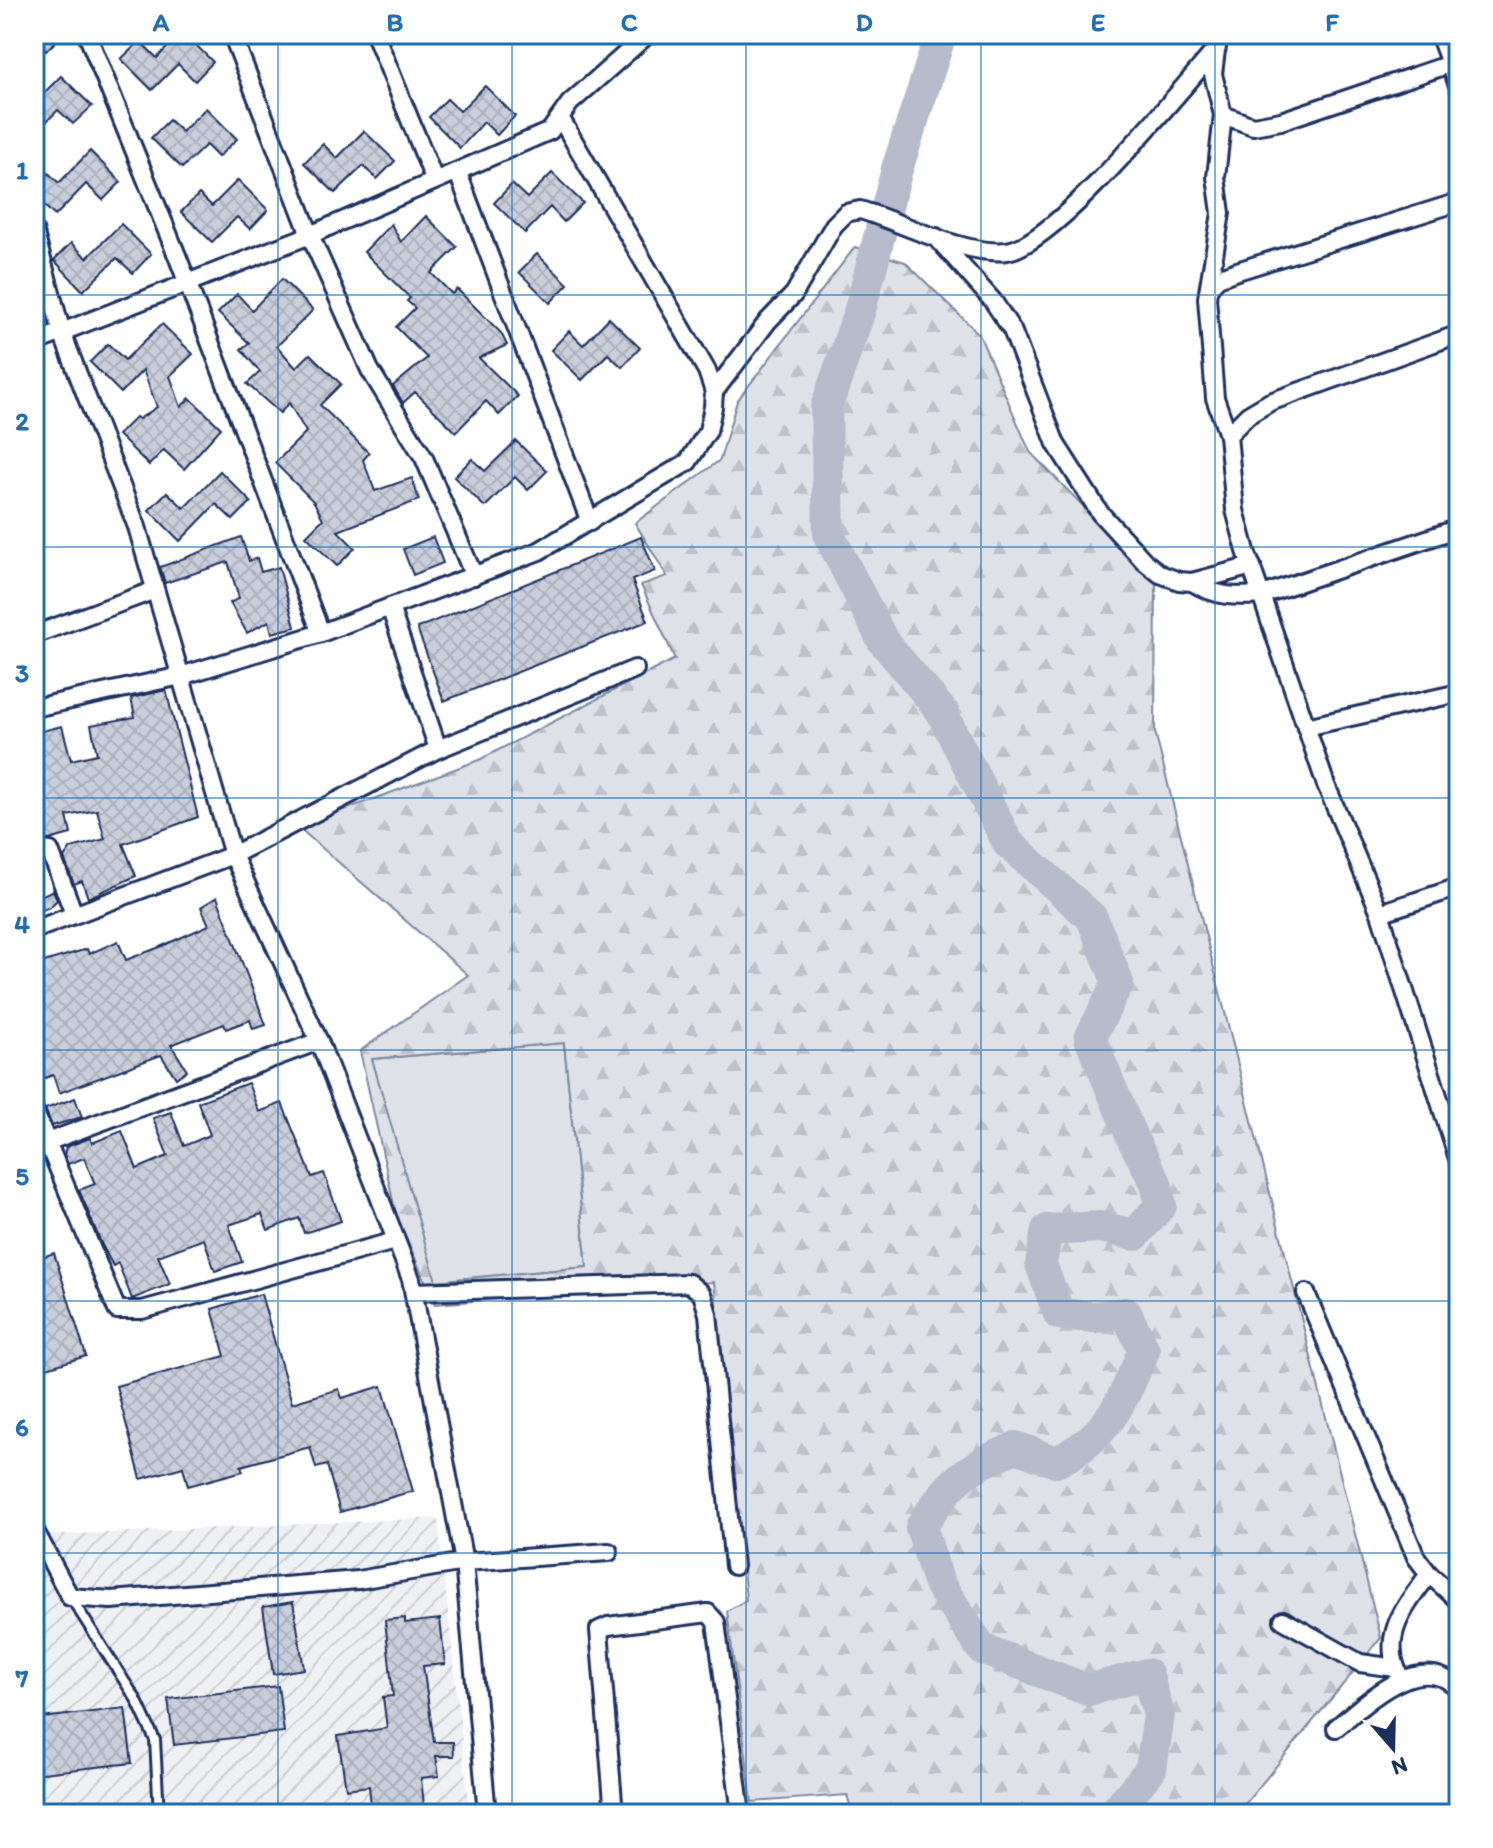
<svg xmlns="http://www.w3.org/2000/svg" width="1493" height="1848" viewBox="0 0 1493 1848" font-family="Itim,sans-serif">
  <defs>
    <pattern id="industrial-furrows" width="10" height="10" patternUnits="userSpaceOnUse" patternTransform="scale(2)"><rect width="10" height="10" fill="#eff0f4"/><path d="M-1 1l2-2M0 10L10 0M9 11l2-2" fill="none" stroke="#ccced4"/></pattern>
    <pattern id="forest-firs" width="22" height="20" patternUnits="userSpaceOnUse" patternTransform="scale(2)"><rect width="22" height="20" fill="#dee1e7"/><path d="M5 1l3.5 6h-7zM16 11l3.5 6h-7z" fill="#bec1c9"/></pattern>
    <pattern id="building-cross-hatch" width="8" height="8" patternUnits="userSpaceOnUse" patternTransform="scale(2)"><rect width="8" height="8" fill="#caceda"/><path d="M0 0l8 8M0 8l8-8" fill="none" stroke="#adb1be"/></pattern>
  </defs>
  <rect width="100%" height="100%" fill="#fff"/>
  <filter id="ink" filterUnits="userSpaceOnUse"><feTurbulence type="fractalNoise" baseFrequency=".0125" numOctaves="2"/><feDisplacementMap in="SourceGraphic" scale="16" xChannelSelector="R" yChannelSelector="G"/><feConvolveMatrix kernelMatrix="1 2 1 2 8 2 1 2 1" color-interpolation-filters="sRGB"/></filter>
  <g filter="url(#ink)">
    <polygon fill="url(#industrial-furrows)" points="438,1518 470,1814 34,1814 34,1536"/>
    <polygon fill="#dee1e7" stroke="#7c88a2" stroke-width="2" points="564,1043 587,1267 435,1281 372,1059"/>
    <path fill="url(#forest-firs)" stroke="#7c88a2" stroke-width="2" fill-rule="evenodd" d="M855,247L905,262L979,334L1030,452L1156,580L1155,732L1381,1638L1237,1814H852L847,1795L752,1802L727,1611L746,1600L714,1282L435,1304L396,1214L360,1051L468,975L298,827L479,760L675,659L641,585L667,576L635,523L720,460L737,401ZM564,1043L587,1267L436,1281L372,1059Z"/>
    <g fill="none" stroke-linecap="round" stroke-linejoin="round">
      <path stroke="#b5bbca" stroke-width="32" d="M941,34L897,169L860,310L826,408L829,535L883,641L940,709L1008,843L1092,918L1118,983L1090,1038L1133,1140L1156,1183L1161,1205L1135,1235L1100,1227L1047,1230L1041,1264L1059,1314L1094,1317L1126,1313L1144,1350C1123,1400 1108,1438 1056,1462L1016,1447C962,1471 953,1478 921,1527L939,1584L982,1649L1088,1690L1147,1674L1159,1715L1151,1769L1113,1814"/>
    </g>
    <g fill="url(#building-cross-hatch)" stroke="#1b2f5e" stroke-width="2">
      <polygon points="34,34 63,34 46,51 34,39"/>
      <polygon points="180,34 185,34 213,62 195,81 178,64 152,90 121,59 140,41 157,58"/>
      <polygon points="61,76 92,106 73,124 58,110 34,134 34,103"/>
      <polygon points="485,86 515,116 497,135 484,122 460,148 429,117 447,99 460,111"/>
      <polygon points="206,108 237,139 218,157 206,145 182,168 151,138 169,120 182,132"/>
      <polygon points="364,131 395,161 377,179 363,166 335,193 304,163 323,144 337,158"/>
      <polygon points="90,151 121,182 103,200 86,184 55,216 34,196 34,176 42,167 59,183"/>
      <polygon points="552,173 583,203 564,222 550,207 525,233 494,203 512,184 527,198"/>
      <polygon points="238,180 268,210 250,229 237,217 212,242 181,212 199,194 212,206"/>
      <polygon points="426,216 457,247 431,273 452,294 457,289 501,333 507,345 479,358 518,396 499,415 486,401 456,432 415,392 403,403 393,386 427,358 396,327 415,308 407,301 410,298 364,252 391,224 401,242"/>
      <polygon points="121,224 151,254 133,273 117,258 83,291 54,260 71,243 87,258"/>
      <polygon points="537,254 568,284 550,303 519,272"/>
      <polygon points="282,279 313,310 277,346 296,368 310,354 341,384 320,405 369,453 363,460 375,491 412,478 419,500 338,531 355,548 337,566 306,536 323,519 314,502 275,463 306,432 289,403 280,413 247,384 260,372 241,349 249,343 218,313 237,294 252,310"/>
      <polygon points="609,318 640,348 622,367 608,354 582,380 551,350 569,331 583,345"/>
      <polygon points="162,324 193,354 170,376 181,407 190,398 221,428 184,469 164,450 149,465 118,435 136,417 139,419 157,407 143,370 121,393 90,362 108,344 125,360"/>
      <polygon points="516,441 547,471 528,490 515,477 485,507 454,477 472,459 485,471"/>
      <polygon points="220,471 251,502 233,520 216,504 180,541 149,510 167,492 184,508"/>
      <polygon points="241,537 249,561 257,558 261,572 279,567 295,627 272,633 269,621 247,633 230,603 239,598 228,562 165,583 160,567"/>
      <polygon points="433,537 443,563 413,575 403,549"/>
      <polygon points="641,537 655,571 632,580 648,621 444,701 417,628"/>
      <polygon points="166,690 198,817 123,844 136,876 88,898 82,881 74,884 64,858 71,848 105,839 97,810 67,816 71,834 49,840 34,838 34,733 62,726 71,760 97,754 91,725 135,717 131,698"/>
      <polygon points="53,890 57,900 50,907 37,912 34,899"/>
      <polygon points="217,897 266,1025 253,1029 250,1020 226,1029 224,1024 171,1045 187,1070 176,1078 161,1055 59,1093 53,1075 34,1082 34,965 87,949 89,954 118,941 126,960 160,947 209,925 201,907"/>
      <polygon points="248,1083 259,1112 282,1103 312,1177 324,1173 341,1221 304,1233 299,1218 268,1230 262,1214 229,1225 242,1262 215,1271 204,1239 158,1256 170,1284 132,1299 118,1263 113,1266 101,1243 79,1190 95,1184 84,1158 68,1164 64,1154 66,1147 90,1138 92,1143 122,1131 137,1169 168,1156 153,1118 171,1112 184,1146 210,1135 198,1102"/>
      <polygon points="75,1098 82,1117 52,1126 45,1109"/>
      <polygon points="54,1253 86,1356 34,1372 34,1260"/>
      <polygon points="261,1294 292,1403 339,1389 342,1398 382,1386 413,1491 340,1512 327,1465 316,1468 310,1447 241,1466 243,1471 188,1486 183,1467 141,1479 116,1386 225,1356 212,1309"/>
      <polygon points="293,1602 304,1669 273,1674 263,1607"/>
      <polygon points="405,1618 405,1623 440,1619 445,1664 423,1666 434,1742 453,1742 454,1756 436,1756 439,1776 421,1778 425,1814 372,1814 369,1786 346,1789 338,1736 387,1728 383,1697 393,1696 385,1620"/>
      <polygon points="278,1686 284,1732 174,1745 168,1699"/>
      <polygon points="125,1708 132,1763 34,1774 34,1719"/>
    </g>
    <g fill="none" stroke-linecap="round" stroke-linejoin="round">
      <defs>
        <polyline id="service" points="71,1598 136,1699 155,1740 159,1814"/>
        <g id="minor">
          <polyline points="87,34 178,258 321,633"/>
          <polyline points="232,34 310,235 370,370 424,458 474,576"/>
          <polyline points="375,34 434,179"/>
          <polyline points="1218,34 1213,74 1223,115 1216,177 1221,213 1207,298 1215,398 1228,435 1235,510 1246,551 1326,785 1380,913"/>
          <polyline points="1439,34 1459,88"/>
          <polyline points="1223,115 1253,126 1281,121 1450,64"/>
          <polyline points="458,173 590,522"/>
          <polyline points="34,230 62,333 137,527 233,855 319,1041 411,1279 464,1562 487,1814"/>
          <polyline points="936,237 993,301 1012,330 1056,444 1100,513 1144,561 1160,574 1179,581 1192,582 1252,566"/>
          <polyline points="1210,286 1218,278 1234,272 1459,202"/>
          <polyline points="34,343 310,235 550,131 570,103 648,34"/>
          <path d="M714,392L768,321L794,294L834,225L846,213L860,210C902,222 964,256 1007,251C1055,245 1182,88 1217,48"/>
          <polyline points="1228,435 1248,415 1270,402 1459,334"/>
          <path d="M1192,582C1216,597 1235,597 1262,595L1459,528"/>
          <polyline points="390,607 438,749"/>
          <polyline points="34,635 155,590"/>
          <polyline points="34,708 181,676 321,633 539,551 688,462 708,431 713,407 714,392 707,371 561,119"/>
          <polyline points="1306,727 1459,693"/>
          <polyline points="34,849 50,851 74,914"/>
          <polyline points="1459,887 1380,913 1459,1162"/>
          <polyline points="34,930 233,855 438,749 635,669"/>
          <polyline points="34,1110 117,1310 142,1310 395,1241"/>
          <polyline points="47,1142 319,1041"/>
          <polyline points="414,1292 689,1283 702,1294 708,1314 734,1566"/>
          <polyline points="1306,1293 1416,1557 1429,1574 1459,1601"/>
          <polyline points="34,1529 70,1597 111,1600 358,1580 464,1562 609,1552"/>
          <polyline points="1283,1620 1360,1663 1396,1668"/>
          <path d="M1399,1675C1380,1634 1406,1606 1429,1574"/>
          <path d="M1336,1728C1367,1702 1420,1649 1459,1689"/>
          <polyline points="614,1814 599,1630 608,1626 708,1613 716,1622 741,1814"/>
        </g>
      </defs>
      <use href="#service" stroke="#1b2f5e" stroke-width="14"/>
      <use href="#minor" stroke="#1b2f5e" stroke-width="22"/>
      <use href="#service" stroke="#fff" stroke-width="8"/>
      <use href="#minor" stroke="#fff" stroke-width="16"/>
    </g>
  </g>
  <path fill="none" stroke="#1f6fb2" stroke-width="2" stroke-opacity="0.55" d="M278,34V1814M512,34V1814M746,34V1814M981,34V1814M1215,34V1814M34,295H1459M34,547H1459M34,798H1459M34,1050H1459M34,1301H1459M34,1553H1459"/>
  <rect width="1493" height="1848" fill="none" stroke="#fff" stroke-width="88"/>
  <g transform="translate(1393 1748) rotate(160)" stroke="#ffffff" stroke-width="6" paint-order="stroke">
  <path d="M0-6L14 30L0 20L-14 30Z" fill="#1b2f5e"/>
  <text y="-12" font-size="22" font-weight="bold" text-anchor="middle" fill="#1b2f5e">N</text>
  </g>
  <rect x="44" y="44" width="1405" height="1760" fill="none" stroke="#1f6fb2" stroke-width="3"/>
  <g font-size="26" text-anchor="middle" font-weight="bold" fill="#1f6fb2">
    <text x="161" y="31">A</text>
    <text x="395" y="31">B</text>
    <text x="629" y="31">C</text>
    <text x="864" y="31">D</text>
    <text x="1098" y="31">E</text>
    <text x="1332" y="31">F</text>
    <text x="22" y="179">1</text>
    <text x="22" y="430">2</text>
    <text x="22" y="682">3</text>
    <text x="22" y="933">4</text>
    <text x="22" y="1185">5</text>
    <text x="22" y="1436">6</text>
    <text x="22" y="1687">7</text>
  </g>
</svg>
